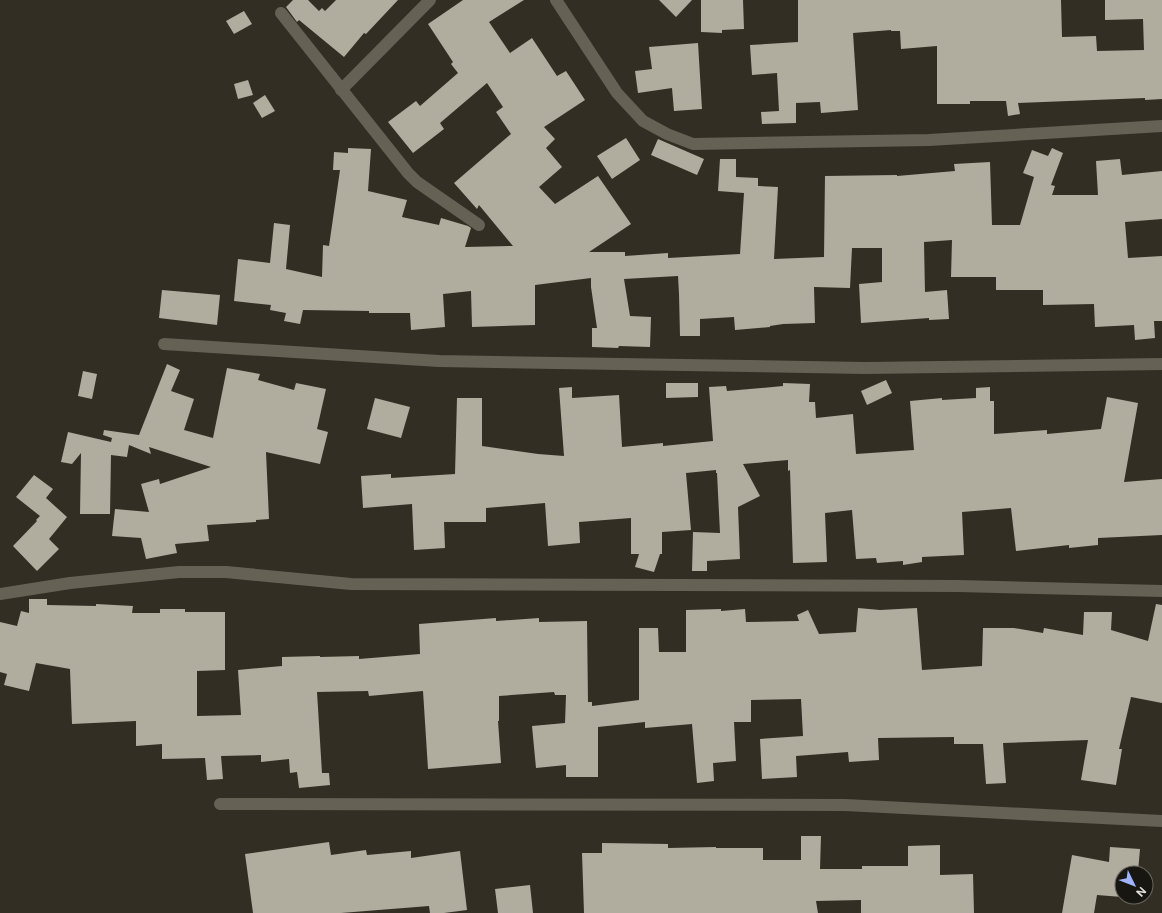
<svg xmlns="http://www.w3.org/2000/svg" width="1162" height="913" viewBox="0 0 1162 913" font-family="'Public Sans',sans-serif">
  <rect width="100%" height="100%" fill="#322e23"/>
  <g fill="#b0ac9e">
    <polygon points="293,0 308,0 319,11 322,8 325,11 336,0 398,0 366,34 364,33 344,57 299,20 297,22 286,7"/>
    <polygon points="463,0 524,0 489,22 510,53 532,38 557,76 566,71 585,100 544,127 555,139 546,148 562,167 539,187 555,204 598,176 631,224 589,252 625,252 625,256 668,253 668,258 740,254 744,193 718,191 720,159 736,159 736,177 758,178 758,186 778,187 774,259 824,257 825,176 897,175 897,176 955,171 954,164 990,162 992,225 1020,225 1034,177 1023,173 1032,150 1048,156 1052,148 1063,153 1051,185 1055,186 1052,195 1098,195 1096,161 1120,159 1122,175 1162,171 1162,219 1125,222 1128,258 1162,256 1162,321 1154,321 1155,338 1135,340 1134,325 1095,327 1094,304 1043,305 1043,290 996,290 996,277 951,277 952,240 924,242 925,292 947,290 949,319 929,320 929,318 861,323 859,284 882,282 882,248 852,248 850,288 814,287 815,323 783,324 770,326 770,327 735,330 734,317 700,319 700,336 680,336 679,294 678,276 624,279 630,316 651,317 650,347 619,346 618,348 592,347 592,328 597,328 591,287 591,278 535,285 535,325 472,327 471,291 443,294 445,327 411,330 410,313 369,313 369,311 303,310 300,324 284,321 286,313 270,310 271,305 234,301 238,259 270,263 274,223 290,225 286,269 322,277 323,245 329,246 340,170 333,170 334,152 348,153 348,148 371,149 368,191 407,200 402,217 439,225 441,218 468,226 471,228 465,247 513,246 479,205 477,209 454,183 511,134 496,112 503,107 487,83 440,123 444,129 413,153 388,122 416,101 420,106 458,73 451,64 453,62 428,24"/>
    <polygon points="659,0 692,0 676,17"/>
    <polygon points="701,0 743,0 744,29 722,30 722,33 701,32"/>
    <polygon points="798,0 1061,0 1062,37 1096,36 1097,51 1144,50 1143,19 1105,20 1105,0 1162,0 1162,99 1145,100 1145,98 1018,103 1020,114 1008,116 1006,101 970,101 970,104 937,104 937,46 901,49 900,31 891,31 891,30 853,33 858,110 821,113 820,102 796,103 796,123 762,124 761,112 779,111 777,73 752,75 750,45 798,42"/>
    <polygon points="244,11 252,24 234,34 226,21"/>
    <polygon points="698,43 702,109 674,111 672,88 638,93 635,71 652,69 649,47"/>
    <polygon points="248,80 253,95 238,99 234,84"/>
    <polygon points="265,95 275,111 262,118 253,103"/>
    <polygon points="626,138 640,160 612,179 597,156"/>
    <polygon points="658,139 704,159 697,175 651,155"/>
    <polygon points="162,290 220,295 217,325 159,318"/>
    <polygon points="167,364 180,370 171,391 194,399 184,430 213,438 227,368 260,374 258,380 294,390 296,383 326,389 317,429 328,432 320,464 266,452 269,519 256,520 256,522 207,525 209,541 175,544 177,553 146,559 141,538 112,536 115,509 149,512 141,484 159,479 160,484 211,467 149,447 151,454 129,445 127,457 111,455 110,514 80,514 81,453 72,464 61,462 68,432 111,442 112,438 103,435 104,430 139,435"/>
    <polygon points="83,371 97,374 92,399 78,396"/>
    <polygon points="886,380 892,393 867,405 861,391"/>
    <polygon points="666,383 698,383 698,397 666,398"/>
    <polygon points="783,383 810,384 809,402 815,402 816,418 853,414 856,454 914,450 910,401 942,398 942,400 976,398 976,388 990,387 990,401 994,401 994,434 1047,430 1047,434 1101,429 1107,397 1138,403 1124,482 1162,479 1162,535 1098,538 1098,545 1069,548 1069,545 1016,551 1011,508 962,512 964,555 922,557 922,562 903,565 903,561 877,563 876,558 856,559 852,510 825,513 827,562 793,563 790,470 788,471 788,460 743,464 760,496 738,507 740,559 707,561 707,571 692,571 693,532 720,533 717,473 716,473 716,470 686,473 691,530 662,532 662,554 660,554 654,572 635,567 639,554 631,554 631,518 579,522 580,543 548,546 545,503 486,508 486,522 444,522 445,548 414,550 412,504 363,508 361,476 391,474 391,478 455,474 457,398 482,398 482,446 538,454 564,456 559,388 572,387 572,398 619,395 622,447 663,443 663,446 713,441 709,387 726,386 727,391 783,386"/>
    <polygon points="375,398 410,407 401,438 367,429"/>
    <polygon points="34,475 53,489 46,498 67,517 49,539 59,549 37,571 13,546 37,521 36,520 40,516 16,497"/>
    <polygon points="29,599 47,599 47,605 96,606 96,604 133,606 132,613 160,613 160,609 185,609 185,612 225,612 225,670 197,671 197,716 241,715 238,670 282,666 282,657 320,656 320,657 359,656 359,659 420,654 419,624 496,618 496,621 539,618 539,622 587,621 588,702 592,702 592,706 639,700 639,628 658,628 659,652 686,652 686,610 721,609 721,611 745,609 746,622 799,621 797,615 808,610 819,634 856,632 858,608 880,610 917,608 922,670 982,666 983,628 1014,628 1043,633 1044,628 1083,635 1084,612 1112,612 1111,630 1148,641 1156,604 1162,605 1162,703 1131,697 1119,749 1122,749 1116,785 1081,780 1088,740 1003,743 1006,783 986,784 983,744 954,744 954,737 878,738 879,760 849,762 848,752 796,756 797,777 762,779 760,739 803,736 801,699 751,700 751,722 734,722 736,761 713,763 714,781 697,783 692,724 645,728 645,722 598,727 598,777 566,777 566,765 536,768 532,726 565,723 566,695 555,695 554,692 499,696 499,721 498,721 501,763 428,769 423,691 369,696 368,691 317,692 322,773 329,773 330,785 299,788 297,772 290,773 289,759 261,762 261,755 221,756 223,779 207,780 205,758 162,759 162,744 136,746 136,721 72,724 70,669 36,663 29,691 4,685 7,674 0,672 0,622 17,626 21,611 29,613"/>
    <polygon points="801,836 821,836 820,869 862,869 862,866 908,866 908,846 940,845 940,875 973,874 974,913 861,913 861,900 816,901 818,913 584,913 582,853 602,853 602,843 668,844 668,848 716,847 716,848 763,848 763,860 801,860"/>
    <polygon points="329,842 331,855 366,850 367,855 411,851 411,858 460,851 467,910 444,913 430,913 429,906 341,913 253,913 245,854"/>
    <polygon points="1110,847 1140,849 1138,872 1122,871 1122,897 1097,895 1094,913 1062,913 1072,855 1109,862"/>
    <polygon points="530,885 533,913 498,913 495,889"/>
  </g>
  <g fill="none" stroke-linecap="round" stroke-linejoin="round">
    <g stroke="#656155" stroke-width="12">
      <polyline points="556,0 617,93 643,121 667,134 693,144 929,140 1162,126"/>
      <polyline points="281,13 408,173 417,182 479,225"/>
      <polyline points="341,90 430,0"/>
      <polyline points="164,344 439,361 865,368 1162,364"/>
      <polyline points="0,594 70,583 179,572 226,572 351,584 958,586 1162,591"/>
      <polyline points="220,804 845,805 1162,821"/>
    </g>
  </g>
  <g transform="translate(1134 885) rotate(133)"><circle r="19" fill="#181611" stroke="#696761"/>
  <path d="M0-3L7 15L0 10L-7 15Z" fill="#a0b3fd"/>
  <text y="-6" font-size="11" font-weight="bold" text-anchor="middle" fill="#e2e0d9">N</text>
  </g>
</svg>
